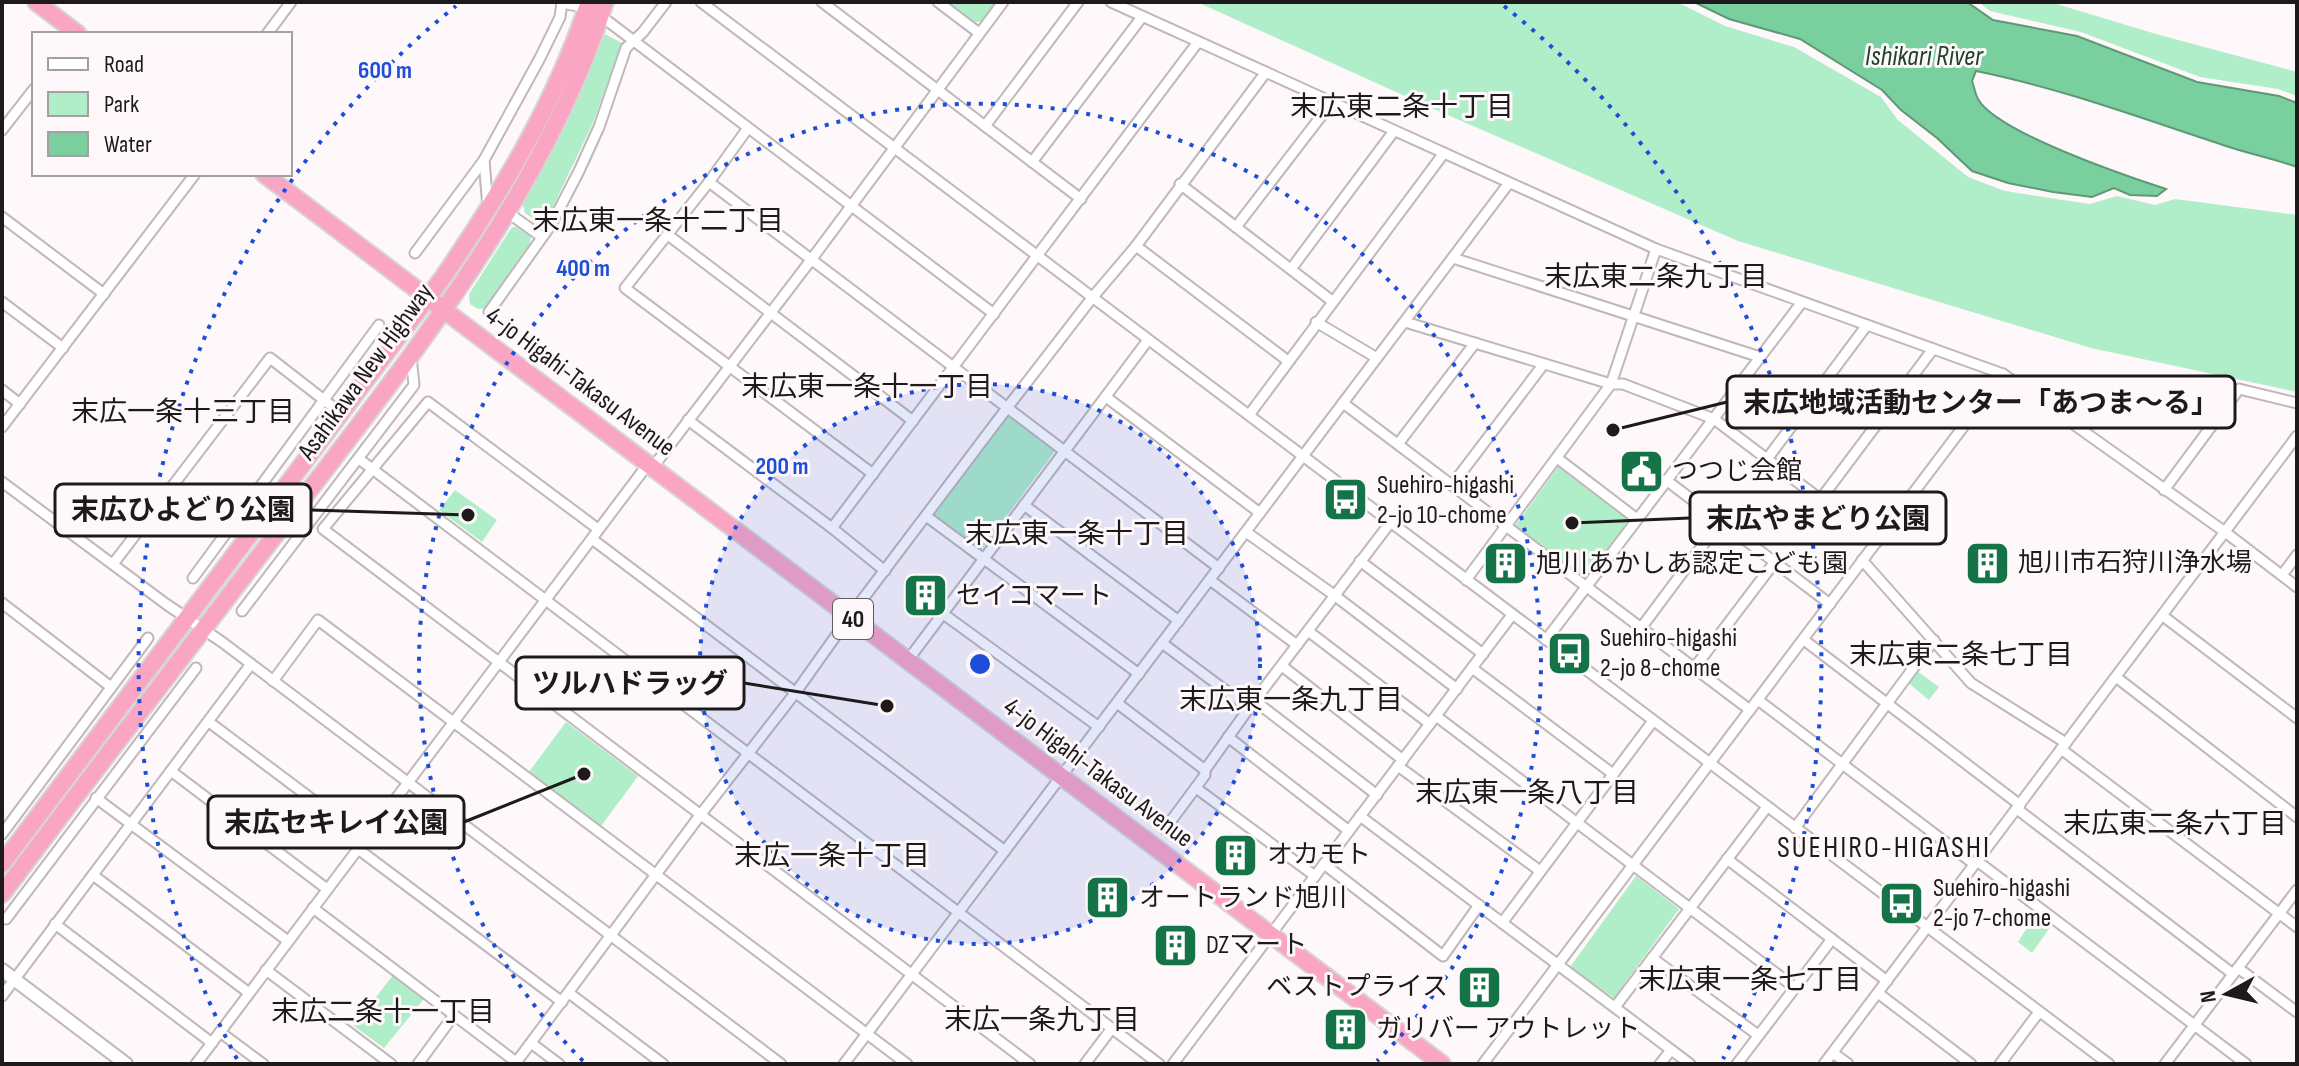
<svg xmlns="http://www.w3.org/2000/svg" width="2299" height="1066" viewBox="0 0 2299 1066" font-family="'Sofia Sans Condensed','Noto Sans JP',sans-serif">
  <rect width="100%" height="100%" fill="#fef8fa"/>
  <g fill="#afeec8">
    <polygon points="947,2 996,2 981,21 974,23"/>
    <polygon points="1197,2 1677,2 1725,26 1794,47 1881,97 1898,120 1968,177 2005,191 2090,204 2117,196 2155,205 2175,199 2297,215 2297,392 2091,348 1738,241 1427,106"/>
    <polygon points="1978,2 2050,2 2156,34 2297,72 2297,96 2278,89 2200,77 2081,32 1990,11"/>
    <polygon points="601,32 622,43 592,125 547,219 538,222 525,213 523,205 566,125"/>
    <polygon points="512,227 516,227 531,236 530,244 485,308 478,309 470,304 469,294"/>
    <polygon points="1007,414 1055,451 980,552 932,515"/>
    <polygon points="1558,467 1629,520 1586,578 1515,526"/>
    <polygon points="455,490 497,520 482,542 439,510"/>
    <polygon points="1913,668 1939,687 1929,700 1905,680"/>
    <polygon points="566,722 638,776 601,826 529,772"/>
    <polygon points="1636,876 1679,909 1614,998 1570,967"/>
    <polygon points="2040,908 2055,920 2032,953 2018,942"/>
    <polygon points="393,975 424,999 384,1048 354,1026"/>
  </g>
  <path fill="#7acf9e" stroke="#5e9977" stroke-width="2" d="M1694,2H1967L1993,20L2077,36L2197,82L2279,96L2297,103V167C2272,158 2245,153 2220,144C2138,117 2060,88 1976,71L1972,81C1974,86 1975,94 1978,99C1996,132 2126,176 2166,189L2157,196L2130,195L2114,188L2092,197L2053,192L2008,183L1972,171L1937,138L1901,110L1882,90L1800,39L1729,19Z"/>
  <g fill="none" stroke-linecap="round" stroke-linejoin="round">
    <defs>
      <g id="street">
        <polyline points="701,2 2109,1064"/>
        <polyline points="822,2 1081,199"/>
        <polyline points="938,2 979,33"/>
        <polyline points="1111,2 1656,249 2003,374 2225,532 2297,587"/>
        <polyline points="562,3 587,8"/>
        <polyline points="601,16 994,314"/>
        <polyline points="267,34 291,2"/>
        <polyline points="985,126 1078,2"/>
        <polyline points="748,128 709,182 625,288 873,474"/>
        <polyline points="2,130 34,89"/>
        <polyline points="484,160 488,208"/>
        <polyline points="1032,162 1142,17"/>
        <polyline points="709,182 1219,568"/>
        <polyline points="1180,184 1332,301"/>
        <polyline points="507,212 542,237"/>
        <polyline points="2,217 104,294"/>
        <polyline points="1236,227 1332,102"/>
        <polyline points="668,235 913,421"/>
        <polyline points="1136,246 1288,361"/>
        <polyline points="415,253 484,160 540,58 560,17 562,2"/>
        <polyline points="1453,258 1760,357"/>
        <polyline points="1291,269 1394,131"/>
        <polyline points="2,302 63,348"/>
        <polyline points="489,312 551,225 579,171 599,127 626,48 643,32 666,2"/>
        <polyline points="1316,322 1377,358"/>
        <polyline points="1405,322 1611,384 1623,384 1714,419 1877,542"/>
        <polyline points="2,390 20,404"/>
        <polyline points="1106,397 1260,513"/>
        <polyline points="1343,403 1750,710"/>
        <polyline points="1249,415 1444,153"/>
        <polyline points="688,420 832,528 885,571"/>
        <polyline points="2,427 195,174"/>
        <polyline points="1398,444 1475,343"/>
        <polyline points="1557,458 1637,519"/>
        <polyline points="359,459 1159,1064"/>
        <polyline points="1767,459 1867,325"/>
        <polyline points="653,467 811,260 1003,2"/>
        <polyline points="1666,480 1830,604"/>
        <polyline points="2,482 166,604 222,642 781,1064"/>
        <polyline points="1452,485 1543,365"/>
        <polyline points="2164,490 2239,389 2297,403"/>
        <polyline points="1820,500 1933,349"/>
        <polyline points="1024,505 1179,621"/>
        <polyline points="926,516 1139,674"/>
        <polyline points="832,528 1198,42"/>
        <polyline points="598,529 428,402 323,529 1030,1064"/>
        <polyline points="1246,532 1334,595 1457,689"/>
        <polyline points="592,539 1005,851"/>
        <polyline points="1862,560 1971,683 2066,743"/>
        <polyline points="1360,561 1483,654"/>
        <polyline points="113,564 270,358 342,414"/>
        <polyline points="2282,575 2297,555"/>
        <polyline points="193,578 379,325"/>
        <polyline points="1210,580 1297,645"/>
        <polyline points="1466,580 1611,384 1656,249"/>
        <polyline points="2,603 111,687"/>
        <polyline points="242,611 414,385 411,357"/>
        <polyline points="942,613 1099,727"/>
        <polyline points="2163,616 2297,718"/>
        <polyline points="1641,628 1720,522"/>
        <polyline points="1308,631 1430,724"/>
        <polyline points="1546,640 1802,302"/>
        <polyline points="1804,640 2020,805"/>
        <polyline points="1162,643 1249,708"/>
        <polyline points="908,660 1148,340"/>
        <polyline points="1282,666 1403,760"/>
        <polyline points="1695,667 1774,563"/>
        <polyline points="1472,668 1613,774"/>
        <polyline points="2116,677 2297,817"/>
        <polyline points="273,681 318,620 907,1064"/>
        <polyline points="1758,700 1974,864"/>
        <polyline points="1255,701 1377,795"/>
        <polyline points="1117,703 1205,770"/>
        <polyline points="1436,716 1794,987"/>
        <polyline points="209,722 365,839"/>
        <polyline points="1228,737 1349,831"/>
        <polyline points="2061,749 2297,927"/>
        <polyline points="1398,766 1540,871"/>
        <polyline points="171,771 327,889"/>
        <polyline points="1196,788 1315,876"/>
        <polyline points="96,798 288,941"/>
        <polyline points="2017,809 2233,974"/>
        <polyline points="1360,816 1690,1064"/>
        <polyline points="1795,828 1934,640"/>
        <polyline points="1165,829 1205,775 1205,770 1249,708 1390,523"/>
        <polyline points="2,834 148,638"/>
        <polyline points="358,849 562,1002"/>
        <polyline points="1727,859 1887,981"/>
        <polyline points="1977,861 2246,1064"/>
        <polyline points="1324,864 1443,956 1479,905"/>
        <polyline points="93,875 249,993"/>
        <polyline points="313,908 516,1062"/>
        <polyline points="6,919 196,668"/>
        <polyline points="1502,923 1653,721"/>
        <polyline points="55,924 212,1043"/>
        <polyline points="1652,958 1758,1035"/>
        <polyline points="2238,968 2297,1012"/>
        <polyline points="266,970 391,1064"/>
        <polyline points="569,993 663,1064"/>
        <polyline points="1878,993 1971,1064"/>
        <polyline points="2,996 251,664"/>
        <polyline points="1615,1007 1767,807"/>
        <polyline points="220,1032 263,1064"/>
        <polyline points="531,1043 559,1064"/>
        <polyline points="1833,1053 1848,1064"/>
        <polyline points="196,1064 648,464"/>
        <polyline points="418,1064 454,1015"/>
        <polyline points="515,1064 701,814 796,692 850,616 1007,408 1092,298 1136,246 1266,72"/>
        <polyline points="844,1064 1509,183"/>
        <polyline points="1085,1064 1112,1028"/>
        <polyline points="1173,1064 1512,615"/>
        <polyline points="1483,1064 2003,374"/>
        <polyline points="1660,1064 1671,1050"/>
        <polyline points="1737,1064 1832,939"/>
        <polyline points="1824,1064 2297,436"/>
        <polyline points="2000,1064 2039,1012"/>
        <polyline points="2165,1064 2297,890"/>
      </g>
      <polyline id="secondary" points="2,970 126,1064"/>
      <g id="highway">
        <polyline points="36,2 78,34"/>
        <polyline points="264,174 1442,1064"/>
        <path d="M2,864L444,276C504,188 555,103 589,2"/>
        <path d="M2,894C101,762 201,631 302,500C417,349 548,185 605,2"/>
      </g>
    </defs>
    <use href="#street" stroke="#c1b7ba" stroke-width="13"/>
    <use href="#secondary" stroke="#c1b7ba" stroke-width="16"/>
    <use href="#highway" stroke="#d6d6d6" stroke-width="20"/>
    <use href="#street" stroke="#fff" stroke-width="9"/>
    <use href="#secondary" stroke="#fff" stroke-width="12"/>
    <use href="#highway" stroke="#faa5c3" stroke-width="16"/>
  </g>
  <circle cx="980" cy="664" r="280" fill="#1d4ed8" fill-opacity=".12"/>
  <g fill="none" stroke="#1d4ed8" stroke-width="4" stroke-dasharray="4 8">
    <circle cx="980" cy="664" r="280"/>
    <path d="M583 1061A561 561 0 1 1 1377 1061"/>
    <path d="M237 1059A841 841 0 0 1 456 6M1504 6A841 841 0 0 1 1723 1059"/>
  </g>
  <defs>
    <symbol id="civic-square" viewBox="-11 -11 22 22"><rect x="-9" y="-9" width="18" height="18" rx="4" fill="#157348" stroke="#fef8fa"/><path d="M-.6-6.5H3V-4.5H.6V-3L4-1V1h2V6H-6V1h2V-1L-.6-3ZM-1.2 2.5V6h2.4V2.5Z" fill="#fff"/></symbol>
    <symbol id="bus-square" viewBox="-11 -11 22 22"><rect x="-9" y="-9" width="18" height="18" rx="4" fill="#157348" stroke="#fef8fa"/><path d="M-5-6H5V4H4V6H2V4H-2V6H-4V4H-5ZM-3.5-4V0h7V-4ZM-3.5 1.2v1.5H-2V1.2ZM2 1.2v1.5H3.5V1.2Z" fill="#fff"/></symbol>
    <symbol id="building-square" viewBox="-11 -11 22 22"><rect x="-9" y="-9" width="18" height="18" rx="4" fill="#157348" stroke="#fef8fa"/><path d="M-4-6H4V6H1V3H-1V6H-4ZM-2.5-4.3h1.7v1.8h-1.7ZM.8-4.3h1.7v1.8H.8ZM-2.5-1h1.7V.8h-1.7ZM.8-1h1.7V.8H.8Z" fill="#fff"/></symbol>
  </defs>
  <g fill-rule="evenodd">
    <use href="#civic-square" x="1616" y="446" width="51" height="51"/>
    <use href="#bus-square" x="1320" y="474" width="51" height="51"/>
    <use href="#building-square" x="1962" y="538" width="51" height="51"/>
    <use href="#building-square" x="1480" y="538" width="51" height="51"/>
    <use href="#building-square" x="900" y="570" width="51" height="51"/>
    <use href="#bus-square" x="1544" y="628" width="51" height="51"/>
    <use href="#building-square" x="1210" y="830" width="51" height="51"/>
    <use href="#building-square" x="1082" y="872" width="51" height="51"/>
    <use href="#bus-square" x="1876" y="878" width="51" height="51"/>
    <use href="#building-square" x="1150" y="920" width="51" height="51"/>
    <use href="#building-square" x="1454" y="962" width="51" height="51"/>
    <use href="#building-square" x="1320" y="1004" width="51" height="51"/>
  </g>
  <g text-anchor="middle" dominant-baseline="central" stroke-width="6" stroke-linejoin="round" paint-order="stroke">
    <rect fill="#fef8fa" stroke="#615d5e" stroke-width="2" x="833" y="599" width="40" height="40" rx="6"/>
    <g font-size="24" font-weight="bold" fill="#1e1a1b">
      <text x="853" y="619">40</text>
    </g>
    <g font-size="26" fill="#1e1a1b" stroke="#fef8fa">
      <text transform="translate(366 372) rotate(-54)">Asahikawa New Highway</text>
      <text transform="translate(580 382) rotate(37)">4-jo Higahi-Takasu Avenue</text>
      <text transform="translate(1098 773) rotate(37)">4-jo Higahi-Takasu Avenue</text>
    </g>
    <g font-size="26" fill="#1e1a1b" stroke="#fef8fa" text-anchor="start">
      <text x="1672" y="471">つつじ会館</text>
      <text x="1377" y="485">Suehiro-higashi<tspan x="1377" dy="30">2-jo 10-chome</tspan></text>
      <text x="2018" y="563">旭川市石狩川浄水場</text>
      <text x="1536" y="564">旭川あかしあ認定こども園</text>
      <text x="956" y="596">セイコマート</text>
      <text x="1600" y="638">Suehiro-higashi<tspan x="1600" dy="30">2-jo 8-chome</tspan></text>
      <text x="1267" y="855">オカモト</text>
      <text x="1933" y="888">Suehiro-higashi<tspan x="1933" dy="30">2-jo 7-chome</tspan></text>
      <text x="1139" y="898">オートランド旭川</text>
      <text x="1206" y="945">DZマート</text>
      <text x="1448" y="987" text-anchor="end">ベストプライス</text>
      <text x="1376" y="1029">ガリバー アウトレット</text>
    </g>
    <g font-size="28" font-style="italic" fill="#1d422d" stroke="#fef8fa">
      <text x="1924" y="56">Ishikari River</text>
    </g>
    <g font-size="28" fill="#1e1a1b" stroke="#fef8fa">
      <text x="1402" y="107">末広東二条十丁目</text>
      <text x="658" y="221">末広東一条十二丁目</text>
      <text x="1656" y="277">末広東二条九丁目</text>
      <text x="867" y="387">末広東一条十一丁目</text>
      <text x="183" y="412">末広一条十三丁目</text>
      <text x="1077" y="534">末広東一条十丁目</text>
      <text x="1961" y="655">末広東二条七丁目</text>
      <text x="1291" y="700">末広東一条九丁目</text>
      <text x="1527" y="793">末広東一条八丁目</text>
      <text x="2175" y="824">末広東二条六丁目</text>
      <text x="832" y="856">末広一条十丁目</text>
      <text x="1750" y="980">末広東一条七丁目</text>
      <text x="383" y="1012">末広二条十一丁目</text>
      <text x="1042" y="1020">末広一条九丁目</text>
    </g>
    <g font-size="30" letter-spacing="2" fill="#1e1a1b" stroke="#fef8fa">
      <text x="1884" y="848">SUEHIRO-HIGASHI</text>
    </g>
  </g>
  <circle cx="980" cy="664" r="12" fill="#1d4ed8" stroke="#fef8fa" stroke-width="4"/>
  <g font-size="24" text-anchor="middle" font-weight="bold" fill="#1d4ed8" stroke="#fef8fa" stroke-width="6" stroke-linejoin="round" paint-order="stroke">
    <text x="385" y="78">600 m</text>
    <text x="583" y="276">400 m</text>
    <text x="782" y="474">200 m</text>
  </g>
  <path fill="none" stroke="#1e1a1b" stroke-width="3" d="M1613 430L1727 402M468 515L311 510M1572 523L1690 518M887 706L744 683M584 774L464 822"/>
  <g fill="#1e1a1b" stroke="#fef8fa" stroke-width="3">
    <circle cx="1613" cy="430" r="8"/>
    <circle cx="468" cy="515" r="8"/>
    <circle cx="1572" cy="523" r="8"/>
    <circle cx="887" cy="706" r="8"/>
    <circle cx="584" cy="774" r="8"/>
  </g>
  <g fill="#fef8fa" stroke="#1e1a1b" stroke-width="3">
    <rect x="1727" y="376" width="508" height="52" rx="8"/>
    <rect x="55" y="484" width="256" height="52" rx="8"/>
    <rect x="1690" y="492" width="256" height="52" rx="8"/>
    <rect x="516" y="657" width="228" height="52" rx="8"/>
    <rect x="208" y="796" width="256" height="52" rx="8"/>
  </g>
  <g font-size="28" text-anchor="middle" font-weight="bold" fill="#1e1a1b">
    <text x="1981" y="412">末広地域活動センター「あつま～る」</text>
    <text x="183" y="519">末広ひよどり公園</text>
    <text x="1818" y="528">末広やまどり公園</text>
    <text x="630" y="693">ツルハドラッグ</text>
    <text x="336" y="832">末広セキレイ公園</text>
  </g>
  <rect width="2299" height="1066" fill="none" stroke="#1e1a1b" stroke-width="8"/>
  <rect x="32" y="32" width="260" height="144" fill="#fef8fa" stroke="#a49fa1" stroke-width="2"/>
  <rect x="48" y="58" width="40" height="12" fill="#ffffff" stroke="#a49fa1" stroke-width="2"/>
  <text x="104" y="72" font-size="24" fill="#1e1a1b">Road</text>
  <rect x="48" y="92" width="40" height="24" fill="#afeec8" stroke="#a49fa1" stroke-width="2"/>
  <text x="104" y="112" font-size="24" fill="#1e1a1b">Park</text>
  <rect x="48" y="132" width="40" height="24" fill="#7acf9e" stroke="#a49fa1" stroke-width="2"/>
  <text x="104" y="152" font-size="24" fill="#1e1a1b">Water</text>
  <g transform="translate(2227 994) rotate(262)" stroke="#fef8fa" stroke-width="6" paint-order="stroke">
  <path d="M0-6L14 30L0 20L-14 30Z" fill="#1e1a1b"/>
  <text y="-12" font-size="22" font-weight="bold" text-anchor="middle" fill="#1e1a1b">N</text>
  </g>
</svg>
